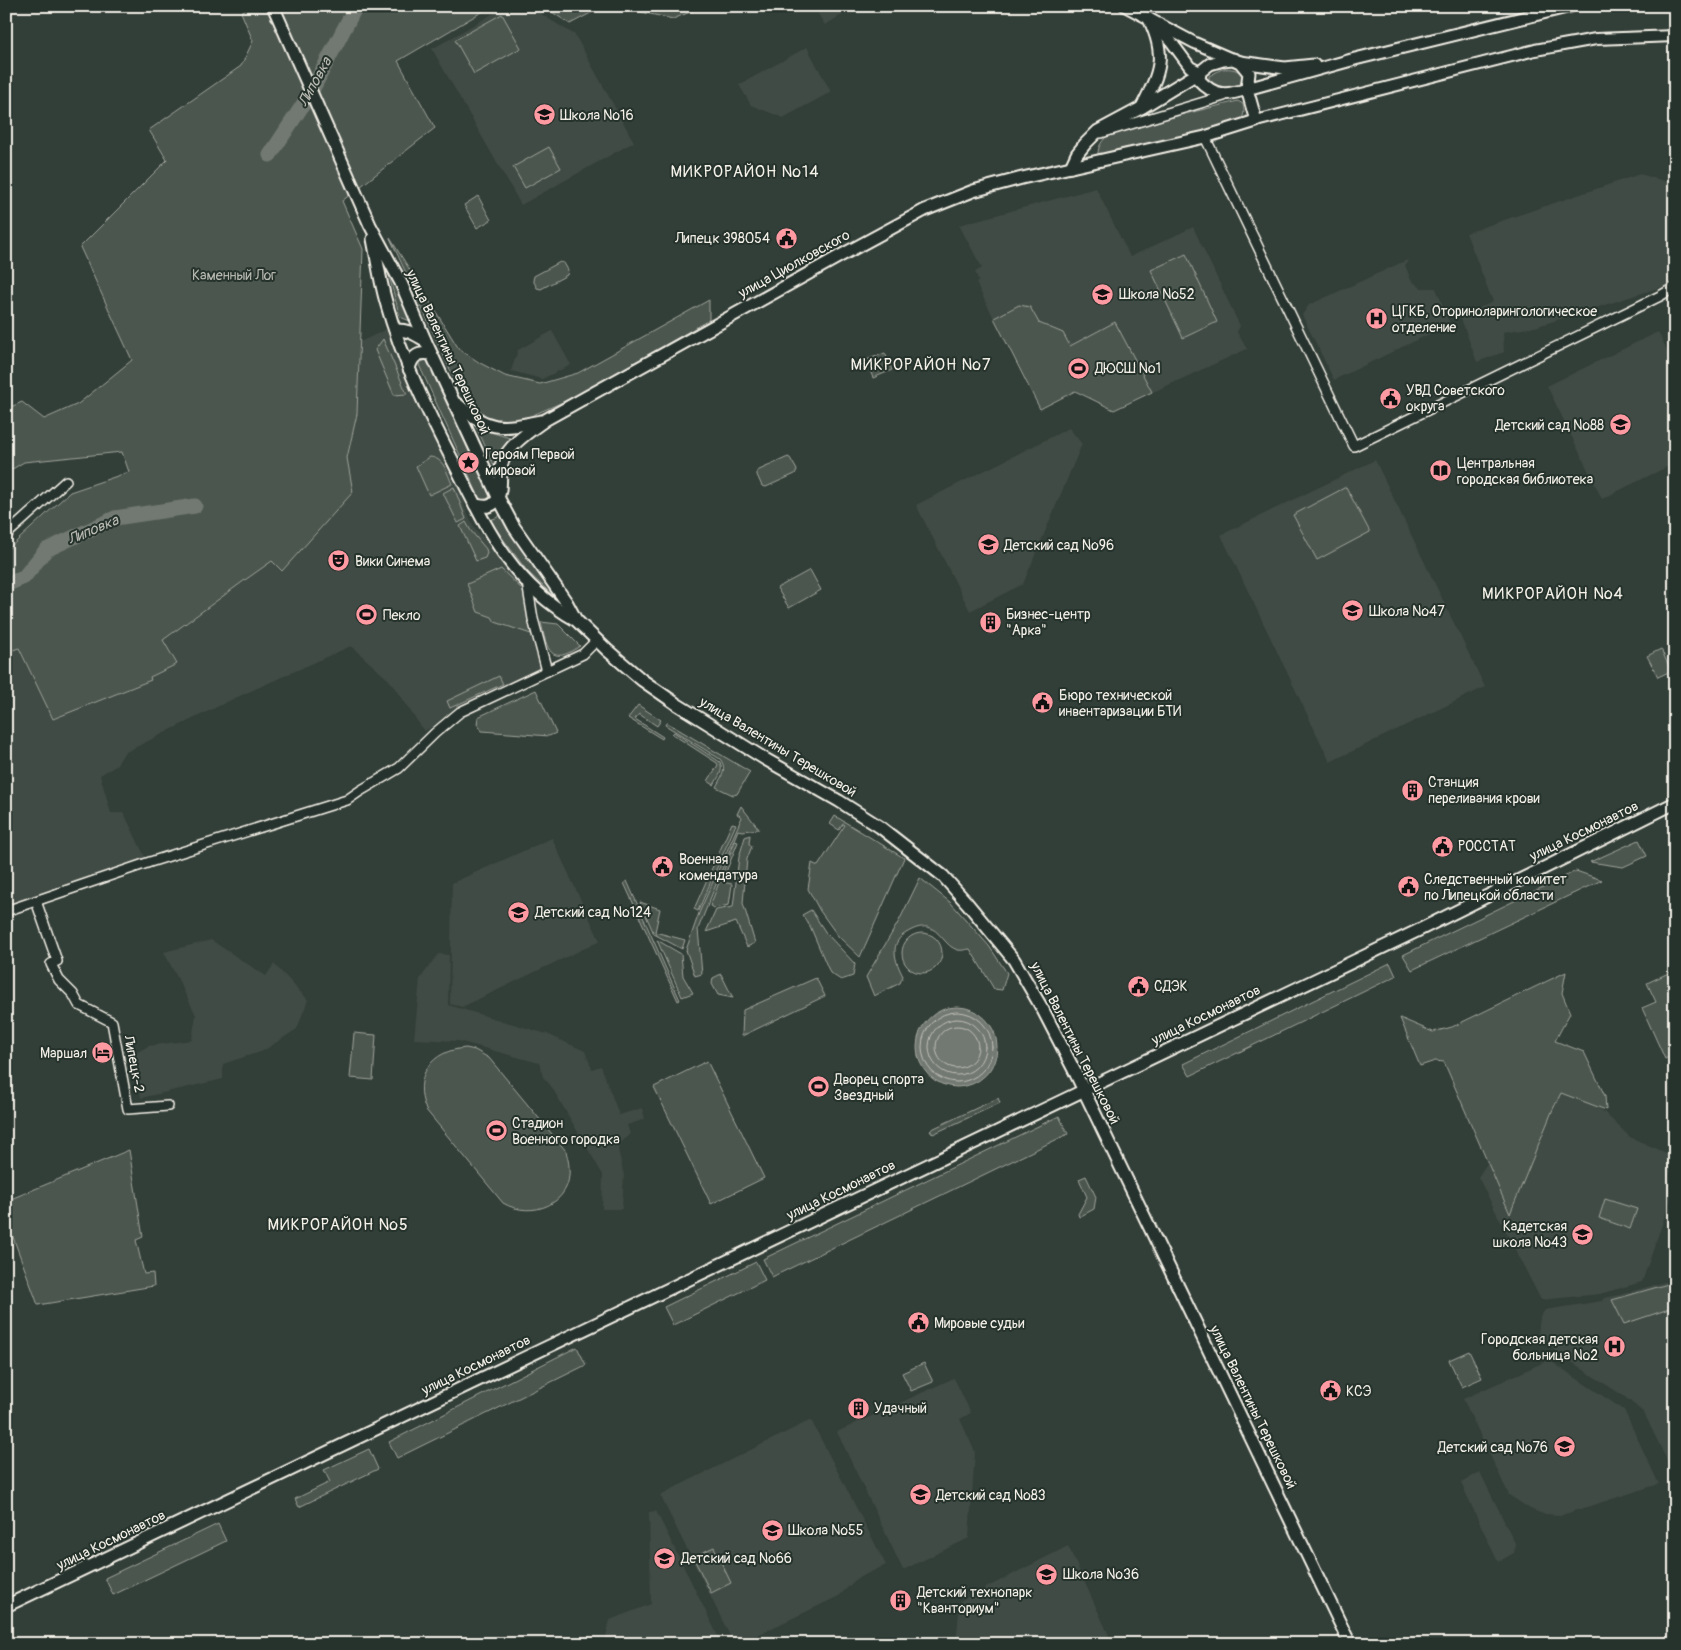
<svg xmlns="http://www.w3.org/2000/svg" width="1681" height="1650" viewBox="0 0 1681 1650" font-family="Pangolin,sans-serif">
  <rect width="100%" height="100%" fill="#323e38"/>
  <filter id="ink" filterUnits="userSpaceOnUse"><feTurbulence type="fractalNoise" baseFrequency=".02" numOctaves="2"/><feDisplacementMap in="SourceGraphic" scale="10" xChannelSelector="R" yChannelSelector="G"/><feConvolveMatrix kernelMatrix="1 2 1 2 8 2 1 2 1" color-interpolation-filters="sRGB"/></filter>
  <g filter="url(#ink)">
    <g fill="#404b44">
      <polygon points="506,6 528,6 575,35 634,142 521,205 432,49"/>
      <polygon points="813,6 857,6 825,25"/>
      <polygon points="807,47 831,92 783,118 751,105 739,85"/>
      <polygon points="1640,174 1675,184 1674,283 1535,327 1503,332 1504,352 1477,362 1460,316 1493,302 1466,233"/>
      <polygon points="1096,188 1130,257 1193,227 1240,326 1237,332 1247,349 1114,410 1075,391 1040,409 976,283 979,281 975,272 982,268 959,225"/>
      <polygon points="1407,260 1408,263 1405,265 1411,280 1421,288 1436,288 1450,324 1334,380 1302,315 1309,305"/>
      <polygon points="387,329 415,396 463,495 465,508 475,529 490,544 523,585 544,670 457,709 432,727 424,731 389,680 351,646 233,699 124,753 116,766 100,775 111,813 124,813 146,859 6,907 6,652 18,648 53,719 150,680 150,677 177,664 163,640 245,580 272,561 281,571 353,492 347,458 357,414 360,342"/>
      <polygon points="552,331 571,365 542,379 511,371 518,350"/>
      <polygon points="1658,332 1675,366 1675,463 1602,499 1547,386"/>
      <polygon points="1069,428 1082,444 1023,584 970,611 916,505"/>
      <polygon points="1375,460 1485,687 1330,762 1221,535"/>
      <polygon points="552,838 600,941 462,1007 450,1004 452,883"/>
      <polygon points="211,940 266,976 274,964 308,1000 297,1029 263,1051 223,1064 223,1079 141,1098 134,1054 148,1046 192,1040 196,1015 164,952"/>
      <polygon points="438,954 449,955 448,1005 547,1034 585,1051 592,1069 601,1066 619,1115 642,1108 645,1119 627,1125 630,1134 621,1143 618,1149 624,1176 622,1209 602,1209 603,1175 551,1086 543,1077 539,1063 458,1041 414,1039 420,979"/>
      <polygon points="1564,1074 1630,1137 1675,1157 1675,1163 1668,1178 1675,1187 1642,1282 1600,1294 1541,1300 1478,1177 1506,1134"/>
      <polygon points="1675,1279 1675,1477 1644,1413 1625,1397 1555,1351 1550,1341 1544,1343 1538,1334 1540,1317 1545,1310 1602,1301 1604,1298 1619,1295"/>
      <polygon points="1549,1360 1624,1410 1659,1484 1562,1515 1543,1514 1530,1509 1509,1495 1463,1399"/>
      <polygon points="954,1378 971,1413 960,1419 975,1452 969,1538 903,1570 837,1432"/>
      <polygon points="811,1420 886,1565 856,1579 839,1596 739,1644 734,1644 660,1495"/>
      <polygon points="1480,1472 1516,1545 1514,1553 1498,1562 1461,1483"/>
      <polygon points="656,1511 722,1644 604,1644 610,1620 651,1604 649,1512"/>
      <polygon points="1068,1546 1113,1644 956,1644 960,1601"/>
    </g>
    <g fill="#4c564f" stroke="#a0a49c">
      <polygon points="251,6 492,6 398,61 435,128 342,201 363,249 357,414 347,458 353,492 282,571 272,561 245,580 163,640 177,664 150,677 151,680 53,719 19,648 6,652 6,551 70,492 129,472 122,452 24,462 6,473 6,409 22,402 44,419 78,404 132,360 80,247 167,160 149,130 241,66 253,41 241,12"/>
      <polygon points="543,6 604,6 570,24"/>
      <polygon points="614,6 705,6 673,19"/>
      <polygon points="502,14 521,48 474,74 455,40"/>
      <path d="M1222,69C1231,68 1238,69 1244,76L1242,86L1219,90L1209,83V76Z"/>
      <path d="M1238,101L1243,104C1245,114 1244,118 1236,124L1105,155L1098,154C1098,143 1106,136 1115,131Z"/>
      <polygon points="549,147 561,168 525,188 513,167"/>
      <polygon points="478,196 491,220 477,228 464,205"/>
      <polygon points="390,238 459,349 480,363 505,376 540,384 578,373 709,300 709,320 572,398 517,422 499,422 487,417 470,401 453,376"/>
      <polygon points="1186,254 1217,322 1183,338 1151,270"/>
      <polygon points="385,261 415,323 400,317"/>
      <polygon points="560,262 564,263 568,270 567,275 541,289 537,288 533,280 534,276"/>
      <polygon points="1019,305 1030,307 1039,323 1063,333 1070,346 1115,322 1152,392 1114,410 1075,391 1040,409 994,318"/>
      <polygon points="383,339 407,394 394,395 375,350"/>
      <polygon points="885,353 892,370 873,378 866,360"/>
      <polygon points="426,360 429,362 488,488 490,496 487,499 482,500 479,497 419,365 421,362"/>
      <polygon points="477,428 510,438 502,451 495,468"/>
      <path d="M430,457C444,458 447,473 452,484L429,495L416,466Z"/>
      <polygon points="788,457 790,458 797,470 795,474 766,487 762,486 757,475 757,471"/>
      <polygon points="454,487 466,519 458,523 443,493"/>
      <polygon points="1346,487 1370,532 1317,560 1293,515"/>
      <polygon points="503,513 536,570 564,606 527,571 489,520 496,518"/>
      <polygon points="466,522 471,531 486,549 487,553 485,558 476,561 460,526"/>
      <polygon points="501,569 522,589 527,602 531,634 495,622 492,617 478,612 467,584"/>
      <polygon points="810,570 821,590 789,608 777,588"/>
      <path d="M541,622L558,624L580,646C550,667 547,650 541,622Z"/>
      <polygon points="1661,649 1671,671 1658,677 1647,656"/>
      <polygon points="499,676 503,684 450,708 447,701"/>
      <polygon points="536,690 556,733 549,736 482,731 477,724 478,717"/>
      <polygon points="638,705 661,720 657,726 639,714 635,719 663,737 662,739 628,718"/>
      <path d="M666,722L750,772L737,794L733,795L716,787C721,777 728,769 720,759L665,725Z"/>
      <path d="M674,732L720,762C724,771 718,777 714,785L708,781L718,765L717,763L672,734Z"/>
      <polygon points="741,806 759,829 742,831 738,830 698,929 702,974 695,976 686,950 699,913 742,817 737,814"/>
      <polygon points="835,816 904,858 860,957 838,936 820,911 808,889 812,863 818,866 845,825 843,824 839,830 830,824"/>
      <polygon points="732,823 736,824 698,911 694,909"/>
      <polygon points="750,835 749,844 752,846 747,859 743,903 755,943 747,947 736,922 706,932 716,910 733,907 739,857 745,837"/>
      <polygon points="1639,840 1647,856 1623,867 1590,862"/>
      <polygon points="735,841 738,842 722,882 732,884 729,905 714,908 710,906"/>
      <polygon points="1576,871 1602,880 1412,970 1403,955"/>
      <path d="M920,878L951,903L989,946L1007,973L1002,990L994,989L970,949C967,949 962,951 958,950C945,947 940,929 927,927C920,926 913,929 908,932C888,942 895,961 903,976L900,983L874,996L866,977L899,921Z"/>
      <polygon points="627,881 680,1000 678,1001 624,883"/>
      <polygon points="640,902 660,909 655,932 685,940 682,949 654,934"/>
      <polygon points="811,910 826,933 855,964 853,976 841,980 830,973 810,926 802,915"/>
      <circle cx="922" cy="953" r="20"/>
      <polygon points="657,940 681,954 683,976 693,993 682,997"/>
      <polygon points="1390,963 1396,976 1190,1076 1183,1064"/>
      <polygon points="1675,970 1675,1054 1665,1059 1642,1008 1656,1002 1647,983"/>
      <polygon points="1566,972 1562,993 1570,1013 1555,1041 1584,1052 1605,1096 1606,1110 1561,1093 1553,1109 1510,1214 1444,1062 1435,1061 1420,1066 1400,1018 1433,1032 1452,1027"/>
      <polygon points="721,974 733,998 718,995 712,984 713,978"/>
      <polygon points="816,978 825,996 742,1036 743,1010"/>
      <polygon points="354,1033 376,1035 373,1080 350,1078"/>
      <path d="M466,1048L475,1050L489,1058L566,1151C567,1156 569,1162 569,1167C573,1204 532,1220 503,1203L426,1110C412,1077 431,1050 466,1048Z"/>
      <polygon points="707,1061 764,1178 711,1204 654,1087"/>
      <polygon points="998,1098 1000,1103 933,1134 930,1130"/>
      <polygon points="1059,1116 1068,1134 772,1277 763,1259"/>
      <polygon points="129,1150 143,1237 136,1240 144,1274 153,1273 154,1286 38,1305 6,1218 6,1201"/>
      <polygon points="1086,1176 1096,1197 1094,1209 1079,1217 1078,1214 1087,1197 1079,1179"/>
      <polygon points="1605,1199 1637,1209 1630,1229 1599,1218"/>
      <polygon points="756,1262 765,1280 673,1325 664,1307"/>
      <polygon points="1675,1282 1675,1307 1624,1324 1612,1300"/>
      <polygon points="577,1347 586,1365 397,1458 389,1442"/>
      <polygon points="1469,1351 1482,1378 1462,1387 1449,1360"/>
      <polygon points="924,1363 933,1382 911,1391 902,1373"/>
      <polygon points="369,1449 378,1469 299,1507 295,1499 330,1482 324,1470"/>
      <polygon points="218,1524 226,1541 113,1595 105,1578"/>
      <polygon points="714,1547 731,1583 711,1593 693,1557"/>
    </g>
    <circle fill="#727972" stroke="#a6a9a1" cx="957" cy="1047" r="40"/>
    <g fill="none" stroke-linecap="round" stroke-linejoin="round">
      <g stroke="#c0c1b9" stroke-width="1">
        <circle cx="957" cy="1047" r="35"/>
        <circle cx="957" cy="1047" r="28"/>
        <circle cx="957" cy="1047" r="21"/>
      </g>
      <g stroke="#727972" stroke-width="15">
        <polyline points="270,155 310,94 356,6"/>
        <polyline points="6,585 24,577 46,550 115,518 195,506"/>
      </g>
      <defs>
        <g id="minor">
          <polyline points="1101,133 1224,96"/>
          <polyline points="1205,137 1354,446 1660,296 1675,287"/>
          <polyline points="6,535 66,481"/>
          <polyline points="527,582 533,619 547,671"/>
          <polyline points="36,901 57,961 51,964 59,980 73,994 79,1005 112,1022 128,1109 168,1106"/>
          <polyline points="6,911 150,862 347,800 360,791 399,768 435,733 460,712 583,654 596,641"/>
        </g>
        <g id="tertiary">
          <polyline points="1125,6 1195,43 1232,59"/>
          <polyline points="1157,27 1170,40 1190,67 1200,72"/>
          <polyline points="1256,121 1535,50 1596,39 1675,36"/>
        </g>
        <g id="secondary">
          <polyline points="273,6 370,225 401,283 425,340 498,497 514,527 567,603 576,620 607,650 642,680 675,703 765,759 839,801 880,827 943,876 967,903 1014,960 1043,1010 1074,1070 1350,1644"/>
          <polyline points="1240,62 1285,68 1314,65"/>
          <path d="M1142,107C1160,72 1167,56 1149,19"/>
          <path d="M1071,167L1077,154L1085,144L1098,131L1141,108L1200,72L1210,64L1223,60L1233,59L1240,62L1249,73L1247,89C1226,96 1215,97 1199,80L1200,72"/>
          <path d="M373,239C377,259 380,281 386,302C402,360 429,415 457,469C488,531 513,585 576,620"/>
          <path d="M395,330C407,329 414,334 425,340"/>
          <path d="M409,369C412,356 418,352 431,354"/>
          <path d="M457,404C489,432 502,429 541,421"/>
          <path d="M475,505C482,506 490,509 496,501C503,492 499,475 502,463C508,445 530,431 545,420L840,256L925,210L973,191L1022,178L1205,137L1256,121L1247,89L1355,59L1571,6"/>
          <polyline points="6,1606 1417,931 1675,803"/>
        </g>
      </defs>
      <use href="#minor" stroke="#f4f1e8" stroke-width="12"/>
      <use href="#tertiary" stroke="#f4f1e8" stroke-width="14"/>
      <use href="#secondary" stroke="#f4f1e8" stroke-width="15"/>
      <use href="#minor" stroke="#26332d" stroke-width="9"/>
      <use href="#tertiary" stroke="#26332d" stroke-width="10"/>
      <use href="#secondary" stroke="#26332d" stroke-width="11"/>
    </g>
  </g>
  <defs>
    <symbol id="school-disc" viewBox="-11 -11 22 22"><circle r="9.5" fill="#ff9aa2" stroke="#26332d"/><path d="M0-5L7-2L0 1L-7-2ZM-4 1L0 2.5L4 1V4Q0 6-4 4Z" fill="#111"/></symbol>
    <symbol id="civic-disc" viewBox="-11 -11 22 22"><circle r="9.5" fill="#ff9aa2" stroke="#26332d"/><path d="M-.6-6.5H3V-4.5H.6V-3L4-1V1h2V6H-6V1h2V-1L-.6-3ZM-1.2 2.5V6h2.4V2.5Z" fill="#111"/></symbol>
    <symbol id="hospital-disc" viewBox="-11 -11 22 22"><circle r="9.5" fill="#ff9aa2" stroke="#26332d"/><path d="M-5-5h3v3.5h4V-5h3V5h-3V1.5h-4V5h-3Z" fill="#111"/></symbol>
    <symbol id="stadium-disc" viewBox="-11 -11 22 22"><circle r="9.5" fill="#ff9aa2" stroke="#26332d"/><path d="M0-5a6.5 5 0 1 0 0 10a6.5 5 0 1 0 0-10ZM-3.5-1.8h7v3.6h-7Z" fill="#111"/></symbol>
    <symbol id="sight-disc" viewBox="-11 -11 22 22"><circle r="9.5" fill="#ff9aa2" stroke="#26332d"/><path d="M0-6L1.8-2.2L6-1.7L2.9 1.2L3.7 5.4L0 3.3L-3.7 5.4L-2.9 1.2L-6-1.7L-1.8-2.2Z" fill="#111"/></symbol>
    <symbol id="library-disc" viewBox="-11 -11 22 22"><circle r="9.5" fill="#ff9aa2" stroke="#26332d"/><path d="M-6-4Q-3-5.5-.7-3.5V5Q-3 3-6 4ZM6-4Q3-5.5 .7-3.5V5Q3 3 6 4Z" fill="#111"/></symbol>
    <symbol id="theatre-disc" viewBox="-11 -11 22 22"><circle r="9.5" fill="#ff9aa2" stroke="#26332d"/><path d="M-5-5.5Q0-4 5-5.5V0Q5 5 0 6Q-5 5-5 0ZM-3.3-2.5H-1v1.5H-3.3ZM1-2.5H3.3v1.5H1ZM-2.8 1Q0 5.5 2.8 1Z" fill="#111"/></symbol>
    <symbol id="building-disc" viewBox="-11 -11 22 22"><circle r="9.5" fill="#ff9aa2" stroke="#26332d"/><path d="M-4-6H4V6H1V3H-1V6H-4ZM-2.5-4.3h1.7v1.8h-1.7ZM.8-4.3h1.7v1.8H.8ZM-2.5-1h1.7V.8h-1.7ZM.8-1h1.7V.8H.8Z" fill="#111"/></symbol>
    <symbol id="hotel-disc" viewBox="-11 -11 22 22"><circle r="9.5" fill="#ff9aa2" stroke="#26332d"/><path d="M-6-4.5h1.5V1H6V5H4.5V3h-9V5H-6ZM-4 0a1.8 1.8 0 1 1 3.6 0ZM.5 0V-2.5h3Q6-2.5 6 0Z" fill="#111"/></symbol>
  </defs>
  <g fill-rule="evenodd">
    <use href="#school-disc" x="532" y="102" width="25" height="25"/>
    <use href="#civic-disc" x="774" y="226" width="25" height="25"/>
    <use href="#school-disc" x="1090" y="282" width="25" height="25"/>
    <use href="#hospital-disc" x="1364" y="306" width="25" height="25"/>
    <use href="#stadium-disc" x="1066" y="356" width="25" height="25"/>
    <use href="#civic-disc" x="1378" y="386" width="25" height="25"/>
    <use href="#school-disc" x="1608" y="412" width="25" height="25"/>
    <use href="#sight-disc" x="456" y="450" width="25" height="25"/>
    <use href="#library-disc" x="1428" y="458" width="25" height="25"/>
    <use href="#school-disc" x="976" y="532" width="25" height="25"/>
    <use href="#theatre-disc" x="326" y="548" width="25" height="25"/>
    <use href="#school-disc" x="1340" y="598" width="25" height="25"/>
    <use href="#stadium-disc" x="354" y="602" width="25" height="25"/>
    <use href="#building-disc" x="978" y="610" width="25" height="25"/>
    <use href="#civic-disc" x="1030" y="690" width="25" height="25"/>
    <use href="#building-disc" x="1400" y="778" width="25" height="25"/>
    <use href="#civic-disc" x="1430" y="834" width="25" height="25"/>
    <use href="#civic-disc" x="650" y="854" width="25" height="25"/>
    <use href="#civic-disc" x="1396" y="874" width="25" height="25"/>
    <use href="#school-disc" x="506" y="900" width="25" height="25"/>
    <use href="#civic-disc" x="1126" y="974" width="25" height="25"/>
    <use href="#hotel-disc" x="90" y="1040" width="25" height="25"/>
    <use href="#stadium-disc" x="806" y="1074" width="25" height="25"/>
    <use href="#stadium-disc" x="484" y="1118" width="25" height="25"/>
    <use href="#school-disc" x="1570" y="1222" width="25" height="25"/>
    <use href="#civic-disc" x="906" y="1310" width="25" height="25"/>
    <use href="#hospital-disc" x="1602" y="1334" width="25" height="25"/>
    <use href="#civic-disc" x="1318" y="1378" width="25" height="25"/>
    <use href="#building-disc" x="846" y="1396" width="25" height="25"/>
    <use href="#school-disc" x="1552" y="1434" width="25" height="25"/>
    <use href="#school-disc" x="908" y="1482" width="25" height="25"/>
    <use href="#school-disc" x="760" y="1518" width="25" height="25"/>
    <use href="#school-disc" x="652" y="1546" width="25" height="25"/>
    <use href="#school-disc" x="1034" y="1562" width="25" height="25"/>
    <use href="#building-disc" x="888" y="1588" width="25" height="25"/>
  </g>
  <g text-anchor="middle" dominant-baseline="central" stroke-width="4" stroke-linejoin="round" paint-order="stroke">
    <g font-size="14" fill="#f4f1e8" stroke="#26332d" text-anchor="start">
      <text x="560" y="115">Школа №16</text>
      <text x="770" y="238" text-anchor="end">Липецк 398054</text>
      <text x="1119" y="294">Школа №52</text>
      <text x="1392" y="311">ЦГКБ, Оториноларингологическое<tspan x="1392" dy="16">отделение</tspan></text>
      <text x="1095" y="368">ДЮСШ №1</text>
      <text x="1406" y="390">УВД Советского<tspan x="1406" dy="16">округа</tspan></text>
      <text x="1604" y="425" text-anchor="end">Детский сад №88</text>
      <text x="485" y="454">Героям Первой<tspan x="485" dy="16">мировой</tspan></text>
      <text x="1457" y="463">Центральная<tspan x="1457" dy="16">городская библиотека</tspan></text>
      <text x="1004" y="545">Детский сад №96</text>
      <text x="355" y="561">Вики Синема</text>
      <text x="1369" y="611">Школа №47</text>
      <text x="1006" y="614">Бизнес-центр<tspan x="1006" dy="16">"Арка"</tspan></text>
      <text x="383" y="615">Пекло</text>
      <text x="1059" y="695">Бюро технической<tspan x="1059" dy="16">инвентаризации БТИ</tspan></text>
      <text x="1428" y="782">Станция<tspan x="1428" dy="16">переливания крови</tspan></text>
      <text x="1458" y="846">РОССТАТ</text>
      <text x="679" y="859">Военная<tspan x="679" dy="16">комендатура</tspan></text>
      <text x="1424" y="879">Следственный комитет<tspan x="1424" dy="16">по Липецкой области</tspan></text>
      <text x="535" y="912">Детский сад №124</text>
      <text x="1154" y="986">СДЭК</text>
      <text x="87" y="1053" text-anchor="end">Маршал</text>
      <text x="834" y="1079">Дворец спорта<tspan x="834" dy="16">Звездный</tspan></text>
      <text x="512" y="1123">Стадион<tspan x="512" dy="16">Военного городка</tspan></text>
      <text x="1567" y="1226" text-anchor="end">Кадетская<tspan x="1567" dy="16">школа №43</tspan></text>
      <text x="934" y="1323">Мировые судьи</text>
      <text x="1598" y="1339" text-anchor="end">Городская детская<tspan x="1598" dy="16">больница №2</tspan></text>
      <text x="1346" y="1391">КСЭ</text>
      <text x="874" y="1408">Удачный</text>
      <text x="1548" y="1447" text-anchor="end">Детский сад №76</text>
      <text x="936" y="1495">Детский сад №83</text>
      <text x="788" y="1530">Школа №55</text>
      <text x="681" y="1558">Детский сад №66</text>
      <text x="1063" y="1574">Школа №36</text>
      <text x="917" y="1592">Детский технопарк<tspan x="917" dy="16">"Кванториум"</tspan></text>
    </g>
    <g font-size="14" fill="#f4f1e8" stroke="#26332d">
      <text transform="translate(794 264) rotate(-29)">улица Циолковского</text>
      <text transform="translate(448 352) rotate(65)">улица Валентины Терешковой</text>
      <text transform="translate(778 747) rotate(31)">улица Валентины Терешковой</text>
      <text transform="translate(1584 831) rotate(-26)">улица Космонавтов</text>
      <text transform="translate(1206 1015) rotate(-26)">улица Космонавтов</text>
      <text transform="translate(1075 1043) rotate(63)">улица Валентины Терешковой</text>
      <text transform="translate(134 1064) rotate(79)">Липецк-2</text>
      <text transform="translate(841 1190) rotate(-26)">улица Космонавтов</text>
      <text transform="translate(476 1365) rotate(-26)">улица Космонавтов</text>
      <text transform="translate(1253 1407) rotate(64)">улица Валентины Терешковой</text>
      <text transform="translate(111 1540) rotate(-26)">улица Космонавтов</text>
    </g>
    <g font-size="14" fill="#b9bbb2" stroke="#26332d">
      <text x="234" y="275">Каменный Лог</text>
    </g>
    <g font-size="15" font-style="italic" fill="#babbb3" stroke="#26332d">
      <text transform="translate(315 82) rotate(-61)">Липовка</text>
      <text transform="translate(93 530) rotate(-23)">Липовка</text>
    </g>
    <g font-size="16" letter-spacing="1" fill="#f4f1e8" stroke="#26332d">
      <text x="745" y="172">МИКРОРАЙОН №14</text>
      <text x="921" y="365">МИКРОРАЙОН №7</text>
      <text x="1553" y="594">МИКРОРАЙОН №4</text>
      <text x="338" y="1225">МИКРОРАЙОН №5</text>
    </g>
  </g>
  <rect width="1681" height="1650" fill="none" stroke="#26332d" stroke-width="25"/>
  <rect x="12" y="12" width="1656" height="1625" fill="none" stroke="#f4f1e8" stroke-width="2" filter="url(#ink)"/>
</svg>
